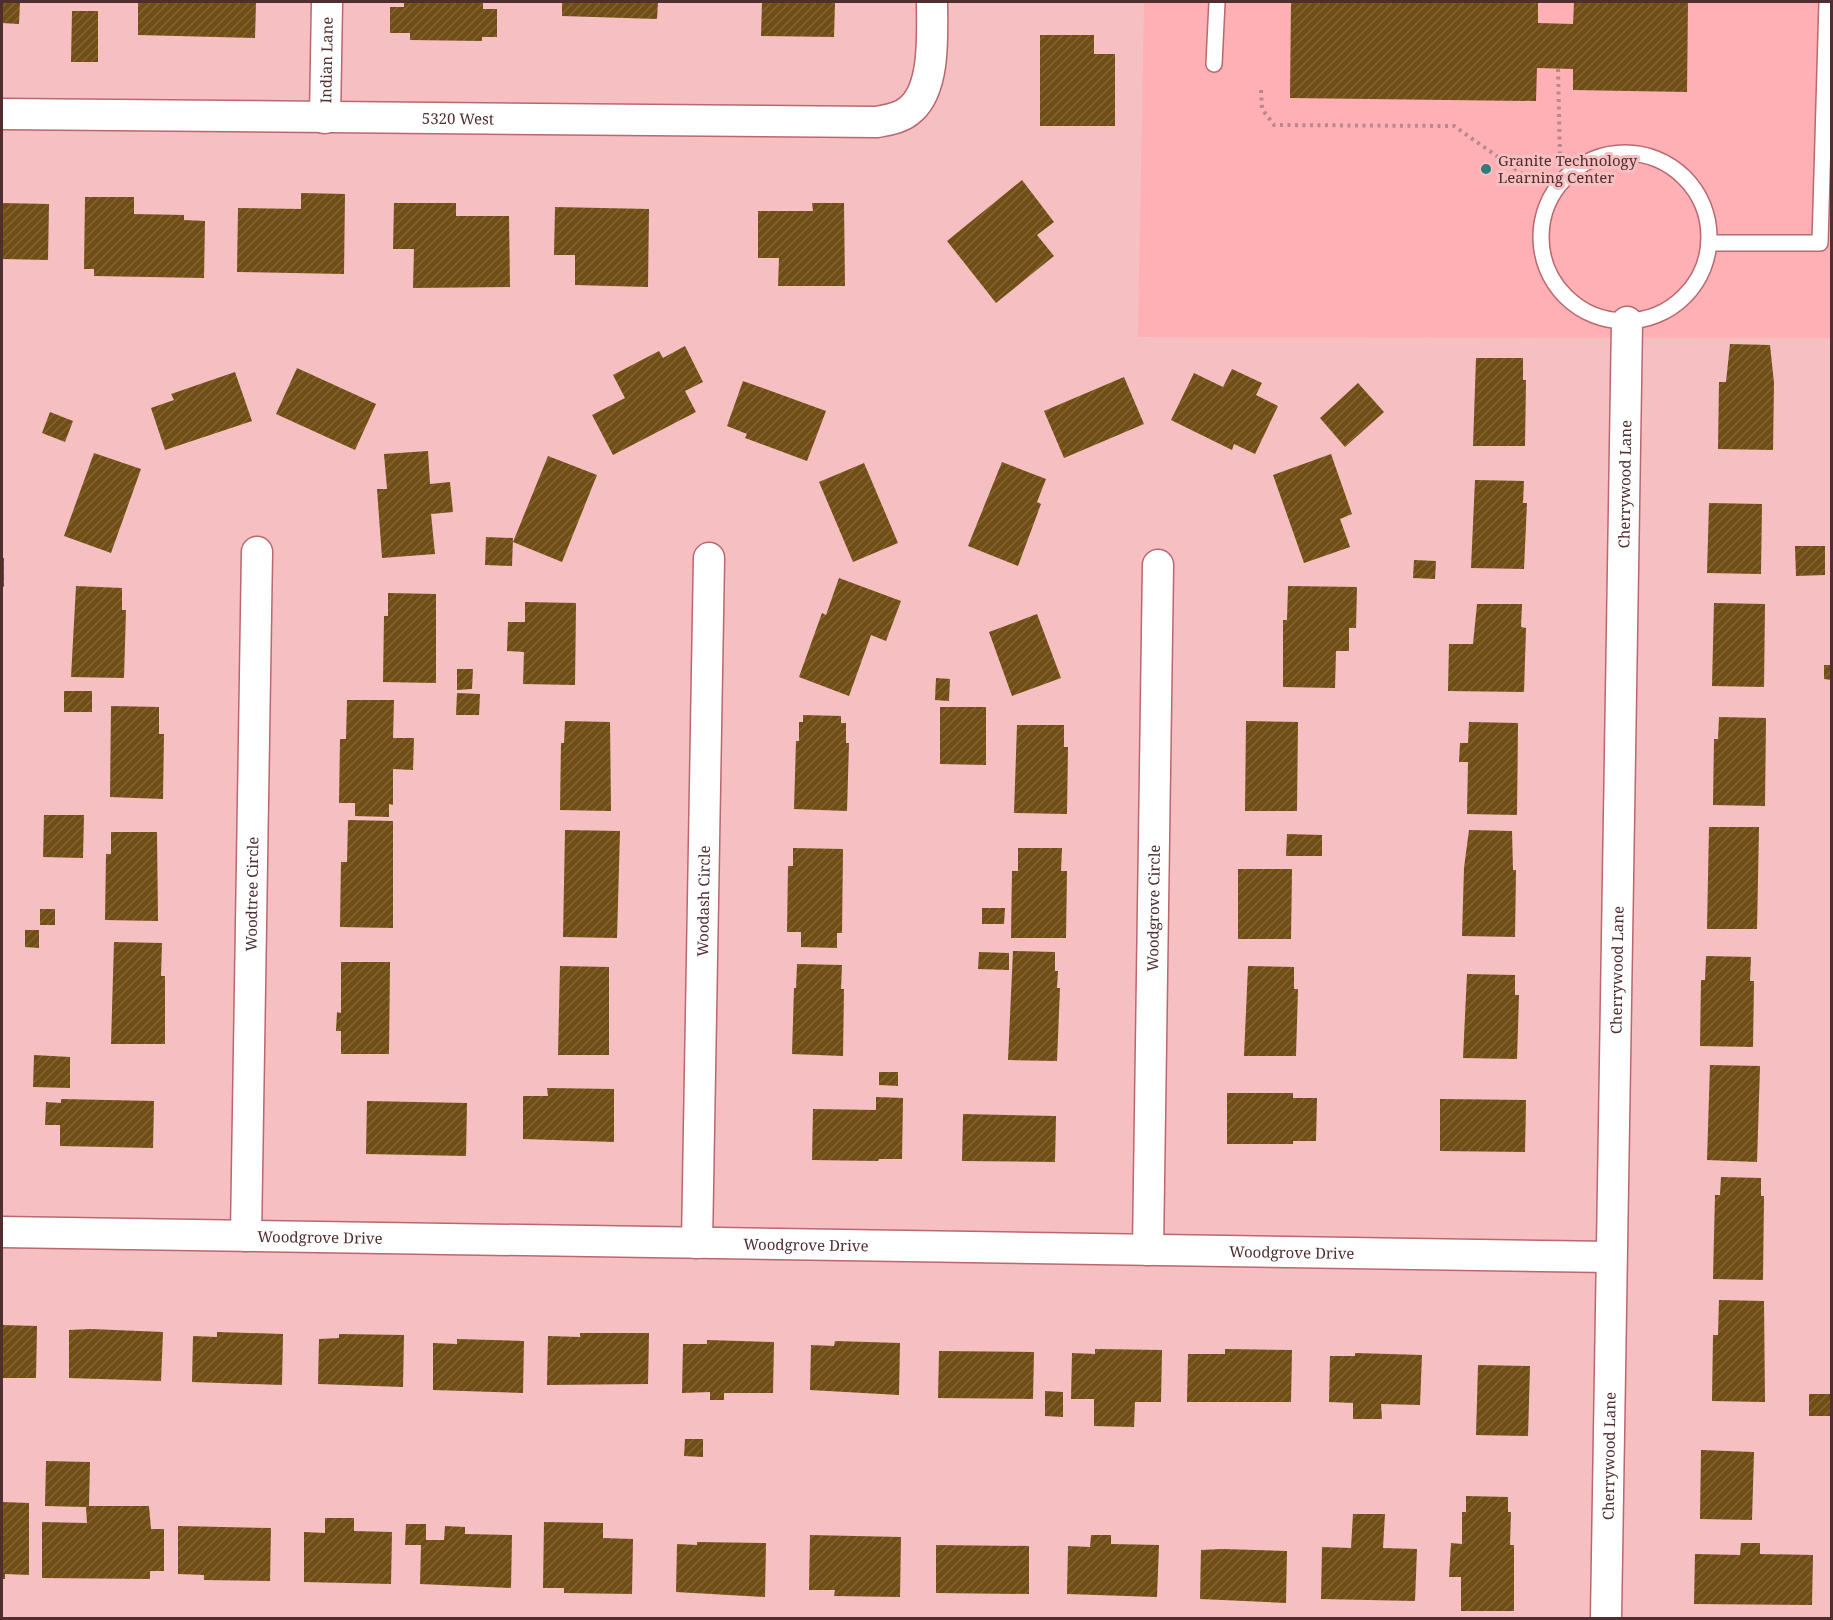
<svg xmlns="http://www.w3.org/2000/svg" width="1833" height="1620" viewBox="0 0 1833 1620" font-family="'Noto Serif',serif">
  <defs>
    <pattern id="building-hatch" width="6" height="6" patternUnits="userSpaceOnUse" patternTransform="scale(1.5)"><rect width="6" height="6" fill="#704e15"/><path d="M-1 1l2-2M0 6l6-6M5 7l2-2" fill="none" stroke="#826537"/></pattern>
  </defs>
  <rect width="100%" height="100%" fill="#f6bfc1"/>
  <polygon fill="#ffb0b4" points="1144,2 1831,2 1831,338 1138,337"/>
  <g fill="url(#building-hatch)">
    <polygon points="2,2 20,2 19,24 2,23"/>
    <polygon points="138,2 256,2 255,38 138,35"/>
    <polygon points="404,2 483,2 483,9 497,9 497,37 482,37 482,41 410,40 410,33 390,33 390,7 404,7"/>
    <polygon points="562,2 658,2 657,19 562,16"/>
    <polygon points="762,2 835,2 834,37 761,36"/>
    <polygon points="1291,2 1538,2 1538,23 1573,24 1574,2 1688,2 1687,92 1573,90 1573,69 1537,68 1536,101 1290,98"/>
    <polygon points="72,11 98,11 98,62 71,62"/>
    <polygon points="1040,35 1094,35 1094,54 1115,54 1115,126 1040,126"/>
    <polygon points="1022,180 1054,222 1037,235 1054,256 996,303 947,241"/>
    <polygon points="301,193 345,194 344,274 237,272 238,208 301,209"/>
    <polygon points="85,197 134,197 134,214 184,215 184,220 205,221 204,278 94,276 94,269 84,269"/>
    <polygon points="2,203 49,204 48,260 2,259"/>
    <polygon points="394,203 456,203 456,216 509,216 510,287 413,288 414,249 393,249"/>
    <polygon points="812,203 844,203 845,286 778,286 779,258 758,258 758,211 813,211"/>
    <polygon points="555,207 649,209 648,287 575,285 575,255 554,255"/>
    <polygon points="1730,344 1770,345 1774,383 1773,450 1718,449 1719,382 1726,382"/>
    <polygon points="685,346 703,382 685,391 696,412 613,455 592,415 625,398 613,375 659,351 663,358"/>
    <polygon points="1476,358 1523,358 1523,380 1526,380 1525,446 1473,446"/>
    <polygon points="297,368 376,404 355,450 276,414"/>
    <polygon points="1232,369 1262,383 1256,395 1278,406 1255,454 1234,444 1232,450 1171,420 1194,373 1223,387"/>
    <polygon points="235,372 252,421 165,450 151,408 174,400 171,394"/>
    <polygon points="1124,377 1144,424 1064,458 1044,411"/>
    <polygon points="743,381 826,411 807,461 745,438 747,434 727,426"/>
    <polygon points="1358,383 1384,412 1345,447 1320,418"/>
    <polygon points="50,412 73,421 65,442 42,433"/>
    <polygon points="428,451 430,484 450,482 453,512 431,514 435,554 382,558 377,489 387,489 384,454"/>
    <polygon points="94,453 141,469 111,553 64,536"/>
    <polygon points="1331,454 1352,514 1340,519 1350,547 1304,563 1273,475"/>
    <polygon points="548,456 597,475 562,562 513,542"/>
    <polygon points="1002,462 1046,479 1037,502 1041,504 1018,566 968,546"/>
    <polygon points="864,463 898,543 853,562 819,482"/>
    <polygon points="1475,480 1524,481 1523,503 1527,503 1524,569 1471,568"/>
    <polygon points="1709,503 1762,504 1761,574 1707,573"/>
    <polygon points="486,537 513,538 512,566 485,565"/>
    <polygon points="1795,546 1825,546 1825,575 1796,576"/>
    <polygon points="2,558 4,558 4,587 2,586"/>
    <polygon points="1414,560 1436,561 1435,579 1413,578"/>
    <polygon points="839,578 901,601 886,641 871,635 849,696 799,677 822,613 826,615"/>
    <polygon points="76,586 122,588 122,610 126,610 124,678 71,677"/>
    <polygon points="1288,586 1357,587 1356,628 1349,628 1349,651 1336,651 1335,688 1283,687 1283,620 1287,620"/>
    <polygon points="388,593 436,594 436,683 383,682 384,616 388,616"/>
    <polygon points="525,602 576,603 575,685 523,684 524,652 507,651 508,622 525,622"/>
    <polygon points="1714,603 1765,604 1764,687 1712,686"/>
    <polygon points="1477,604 1522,604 1521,627 1526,628 1524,692 1448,691 1449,644 1473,644"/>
    <polygon points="1037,614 1061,678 1012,696 989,632"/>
    <polygon points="1824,665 1832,665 1832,680 1824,679"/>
    <polygon points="457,669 473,669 472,689 457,690"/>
    <polygon points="936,678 950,679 949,701 935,700"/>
    <rect x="64" y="691" width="28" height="21"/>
    <polygon points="457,693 480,694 479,715 456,715"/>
    <polygon points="347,700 394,700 393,738 414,738 413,770 393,769 393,805 389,804 389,817 355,816 355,803 339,803 340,739 346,739"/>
    <polygon points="111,706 159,707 159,734 164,734 163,799 110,797"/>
    <polygon points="940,707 986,707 986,765 940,764"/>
    <polygon points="803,715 841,716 841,723 846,723 846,743 849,743 847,811 794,809 796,741 799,741 799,722 803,722"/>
    <polygon points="1719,717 1766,718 1765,806 1713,805 1714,739 1718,739"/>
    <polygon points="565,721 610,722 611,811 560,810 561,743 564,743"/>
    <polygon points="1246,721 1298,722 1297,811 1245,811"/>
    <polygon points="1469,722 1518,723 1517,815 1467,814 1468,762 1459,762 1460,743 1468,743"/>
    <polygon points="1017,725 1064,725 1064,747 1068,747 1067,814 1014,813"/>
    <polygon points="44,815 84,815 83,858 43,857"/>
    <polygon points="348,820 393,821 393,928 340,927 341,862 347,862"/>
    <polygon points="1709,827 1759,827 1757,929 1707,929"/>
    <polygon points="565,830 620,831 617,938 563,937"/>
    <polygon points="1469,830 1512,831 1513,870 1516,870 1515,937 1462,936 1464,868"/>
    <polygon points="111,832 157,832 158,921 105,920 106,854 111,854"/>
    <polygon points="1287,834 1322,835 1322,856 1286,856"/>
    <polygon points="793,848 843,849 842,933 837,933 837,948 801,947 801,932 787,932 788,866 793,866"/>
    <polygon points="1018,848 1062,848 1061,871 1067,871 1066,938 1011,938 1012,871 1018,871"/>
    <polygon points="1238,869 1292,869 1291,939 1238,939"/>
    <polygon points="982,908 1005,908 1004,924 982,924"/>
    <rect x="40" y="909" width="15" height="16"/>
    <polygon points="25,930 39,930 39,948 25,947"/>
    <polygon points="114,942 162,943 161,976 165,976 165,1044 111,1044"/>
    <polygon points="1013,951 1055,952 1055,971 1058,971 1057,988 1060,988 1057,1061 1008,1060"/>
    <polygon points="979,952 1009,953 1009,970 978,969"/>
    <polygon points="1706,956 1751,957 1750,981 1754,981 1753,1047 1700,1046 1701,980 1705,980"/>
    <polygon points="341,962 390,962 389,1054 341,1054 341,1031 336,1031 337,1012 341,1013"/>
    <polygon points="797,964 842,965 841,989 844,989 843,1056 792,1054 794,988 796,988"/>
    <polygon points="560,966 609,967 609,1055 558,1055"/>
    <polygon points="1248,966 1294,967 1294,989 1298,989 1296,1056 1244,1056"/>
    <polygon points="1467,974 1515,975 1515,995 1519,995 1517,1059 1463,1058"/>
    <polygon points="34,1055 70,1057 70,1088 33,1087"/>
    <polygon points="1710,1065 1760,1066 1757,1162 1707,1160"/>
    <polygon points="879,1072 898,1072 898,1086 879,1085"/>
    <polygon points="547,1088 614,1089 614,1142 523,1139 523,1096 548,1096"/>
    <polygon points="1227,1093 1293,1093 1293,1098 1317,1098 1316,1141 1293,1141 1293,1144 1227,1144"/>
    <polygon points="876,1097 903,1098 902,1159 879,1159 878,1161 812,1160 813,1109 876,1110"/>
    <polygon points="61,1099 154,1101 153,1148 60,1146 60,1125 45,1125 46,1102 61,1103"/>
    <polygon points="1440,1099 1526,1100 1525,1152 1440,1151"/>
    <polygon points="367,1101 467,1103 466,1156 366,1154"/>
    <polygon points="963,1114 1056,1116 1055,1162 962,1161"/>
    <polygon points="1721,1177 1761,1178 1761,1196 1764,1196 1763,1280 1713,1279 1715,1195 1720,1195"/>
    <polygon points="1719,1300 1764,1301 1765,1402 1712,1401 1713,1335 1718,1335"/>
    <polygon points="2,1325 37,1326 36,1378 2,1378"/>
    <polygon points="91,1329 163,1332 161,1381 69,1378 69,1330"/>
    <polygon points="217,1332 283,1334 282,1385 192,1382 193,1336 217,1337"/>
    <polygon points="580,1333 649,1333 648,1384 547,1385 548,1336 580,1337"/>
    <polygon points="339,1334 404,1335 403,1387 318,1384 319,1339 339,1338"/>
    <polygon points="457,1339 524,1341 523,1393 433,1390 433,1343 457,1344"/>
    <polygon points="707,1340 774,1342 773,1393 724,1393 724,1400 710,1400 710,1392 682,1393 683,1344 707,1344"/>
    <polygon points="835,1341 900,1343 899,1395 810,1390 811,1345 834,1346"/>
    <polygon points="1095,1349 1162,1350 1161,1402 1135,1402 1134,1427 1094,1426 1094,1399 1071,1399 1072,1353 1095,1354"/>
    <polygon points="1225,1349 1292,1350 1291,1402 1187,1402 1188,1354 1225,1354"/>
    <polygon points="939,1351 1034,1352 1033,1399 938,1398"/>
    <polygon points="1355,1353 1422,1355 1420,1405 1381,1404 1382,1419 1353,1419 1353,1403 1329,1402 1330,1356 1355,1356"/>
    <polygon points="1478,1365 1530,1366 1528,1436 1476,1435"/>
    <polygon points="1045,1391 1063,1392 1063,1417 1045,1416"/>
    <rect x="1809" y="1394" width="23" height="22"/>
    <polygon points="685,1439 703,1439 703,1457 684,1456"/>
    <polygon points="1701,1450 1754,1452 1752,1520 1700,1519"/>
    <polygon points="46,1461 90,1462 89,1506 149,1506 151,1529 164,1529 164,1571 150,1571 150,1579 42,1578 42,1522 87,1523 86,1507 45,1506"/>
    <polygon points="1466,1496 1508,1497 1508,1512 1511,1512 1510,1545 1514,1545 1514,1611 1461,1611 1461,1577 1449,1577 1451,1543 1462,1544 1462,1512 1466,1512"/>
    <polygon points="2,1502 29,1503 29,1575 5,1574 5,1579 2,1579"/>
    <polygon points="1353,1514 1385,1514 1383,1548 1417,1549 1415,1601 1321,1599 1322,1547 1351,1548"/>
    <polygon points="325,1518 354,1518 354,1531 392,1532 391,1584 304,1582 304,1532 325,1533"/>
    <polygon points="544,1522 603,1523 603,1538 633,1539 632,1594 564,1593 564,1588 543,1588"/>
    <polygon points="406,1524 426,1524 426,1540 444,1540 445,1526 465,1527 465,1534 512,1535 511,1588 420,1584 421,1545 405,1545"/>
    <polygon points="178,1526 271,1528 270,1581 204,1580 204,1575 178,1574"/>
    <polygon points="810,1535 901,1537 900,1597 834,1596 835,1590 809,1590"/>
    <polygon points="1091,1535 1111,1535 1111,1544 1159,1545 1157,1597 1067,1594 1068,1546 1090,1547"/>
    <polygon points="697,1542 766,1543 765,1597 676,1592 677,1544 697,1545"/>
    <polygon points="1741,1543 1760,1543 1760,1554 1813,1555 1812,1605 1694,1604 1695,1554 1740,1555"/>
    <polygon points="936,1545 1029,1546 1029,1594 936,1593"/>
    <polygon points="1222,1549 1287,1551 1286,1603 1200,1599 1201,1550"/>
  </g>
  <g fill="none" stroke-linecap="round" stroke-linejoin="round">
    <defs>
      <g id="service">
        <polyline points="1214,64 1217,2"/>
        <circle cx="1625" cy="237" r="84"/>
        <polyline points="1709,243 1820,243 1827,2"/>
      </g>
      <g id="minor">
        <path id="s1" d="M2,114L877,122C888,120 902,118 911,109C936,87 932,32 932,2"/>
        <path id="s2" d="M325,118L327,2"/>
        <path id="s3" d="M2,1232L1611,1257"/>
        <path id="s4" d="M246,1236L257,552"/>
        <path id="s5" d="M697,1243L709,558"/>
        <path id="s6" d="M1148,1250L1158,565"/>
        <path id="s7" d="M1606,1618L1627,322"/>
      </g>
    </defs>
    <use href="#service" stroke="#ba686e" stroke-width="18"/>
    <use href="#minor" stroke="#ba686e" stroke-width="33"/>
    <g stroke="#b9898b" stroke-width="4" stroke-dasharray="3 4.5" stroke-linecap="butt">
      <polyline points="1558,69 1560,158"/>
      <polyline points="1261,90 1262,109 1274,125 1454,126 1538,185"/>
    </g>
    <use href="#service" stroke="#fff" stroke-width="15"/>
    <use href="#minor" stroke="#fff" stroke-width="30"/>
  </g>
  <circle fill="#327b7c" stroke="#f6bfc1" stroke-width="2" cx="1486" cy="169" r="6"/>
  <g text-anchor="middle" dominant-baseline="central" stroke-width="6" stroke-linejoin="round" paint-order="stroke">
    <g font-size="15" fill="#502d2f" stroke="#f6bfc1">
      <text stroke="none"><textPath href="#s2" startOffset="58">Indian Lane</textPath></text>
      <text stroke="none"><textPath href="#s1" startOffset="456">5320 West</textPath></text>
      <text stroke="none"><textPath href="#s7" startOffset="1134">Cherrywood Lane</textPath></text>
      <text stroke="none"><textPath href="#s4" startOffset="342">Woodtree Circle</textPath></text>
      <text stroke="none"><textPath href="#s5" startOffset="342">Woodash Circle</textPath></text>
      <text stroke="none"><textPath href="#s6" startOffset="342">Woodgrove Circle</textPath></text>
      <text stroke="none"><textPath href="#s7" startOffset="648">Cherrywood Lane</textPath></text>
      <text stroke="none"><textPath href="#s3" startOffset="318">Woodgrove Drive</textPath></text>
      <text stroke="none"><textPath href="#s3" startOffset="804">Woodgrove Drive</textPath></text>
      <text stroke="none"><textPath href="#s3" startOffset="1290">Woodgrove Drive</textPath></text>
      <text stroke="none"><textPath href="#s7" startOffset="162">Cherrywood Lane</textPath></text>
    </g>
    <g font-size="15" fill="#502d2f" stroke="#f6bfc1" text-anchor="start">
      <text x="1498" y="160">Granite Technology<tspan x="1498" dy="17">Learning Center</tspan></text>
    </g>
  </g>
  <rect width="1833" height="1620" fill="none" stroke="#502d2f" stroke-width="6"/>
</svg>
